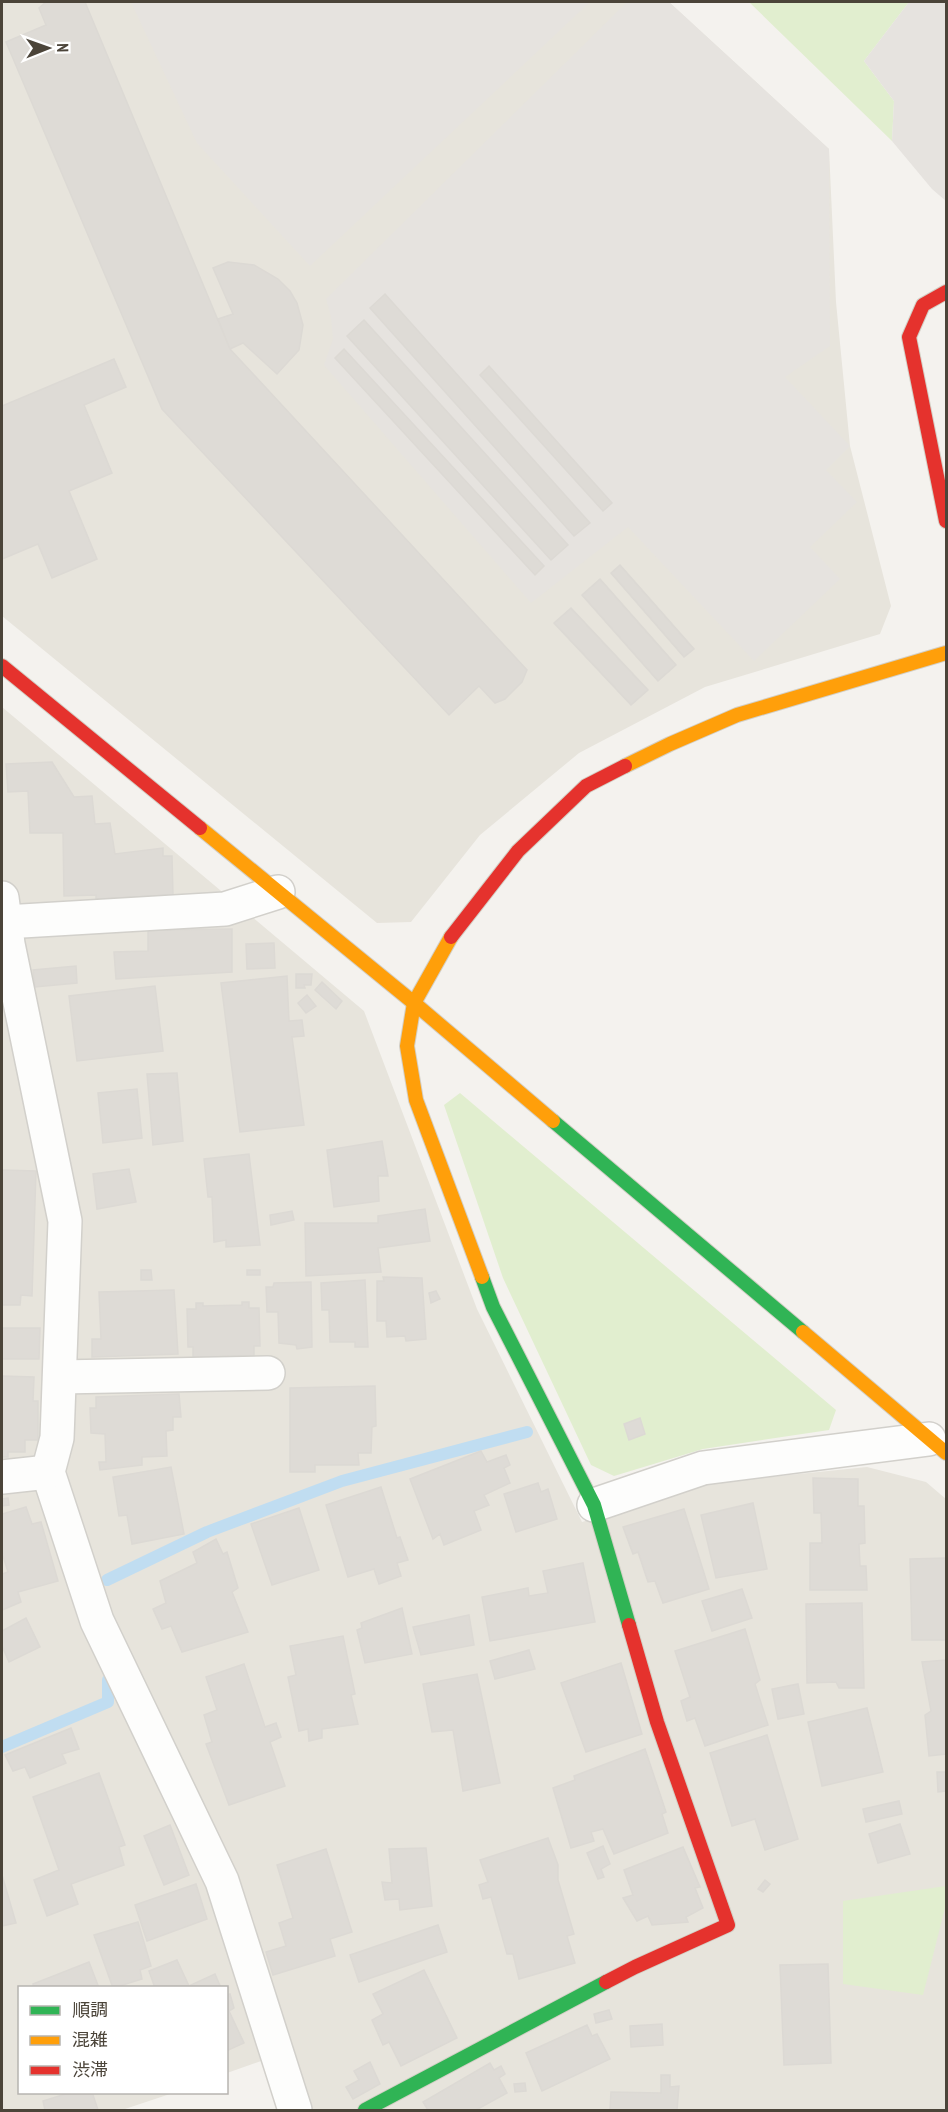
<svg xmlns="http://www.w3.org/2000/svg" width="948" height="2112" viewBox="0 0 948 2112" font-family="'PT Sans Narrow','Noto Sans JP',sans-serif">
  <rect width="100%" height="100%" fill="#f4f2ee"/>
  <g fill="#e7e4dc">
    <polygon points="2,2 669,2 829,149 836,302 850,446 891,606 880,634 705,687 579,753 480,835 411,922 377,923 2,616"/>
    <polygon points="2,707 364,1011 477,1309 582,1522 711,1483 867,1467 926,1482 946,1499 946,2110 278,2110 264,2060 227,2073 226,1988 20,1988 20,2092 173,2093 122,2110 2,2110"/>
  </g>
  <g fill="#e1eecf">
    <polygon points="749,2 909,2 864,61 894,101 892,141"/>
    <polygon points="460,1093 836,1410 829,1430 703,1449 614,1476 591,1465 503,1278 444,1105"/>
    <polygon points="946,1886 946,1904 923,1995 843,1984 843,1901"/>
  </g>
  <g fill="#e6e3df">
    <polygon points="131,2 590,2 310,266 197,143"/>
    <polygon points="627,2 669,2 829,149 830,346 785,377 850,446 826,470 857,502 810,547 840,579 754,661 628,527 531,603 324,365 333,339 331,317 326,299"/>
    <polygon points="909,2 946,2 946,201 932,189 892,141 894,101 864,61"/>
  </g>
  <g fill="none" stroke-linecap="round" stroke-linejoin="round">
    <g stroke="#c0ddf1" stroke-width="12">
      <polyline points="107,1580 207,1532 342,1481 527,1432"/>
      <polyline points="2,1747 108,1702 108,1680"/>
    </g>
  </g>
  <g fill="#dedbd6" stroke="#dcd9d4" stroke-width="1.5">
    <polygon points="46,2 85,2 230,349 527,670 522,682 505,699 495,703 479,686 449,715 162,409 6,42 46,25 39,8"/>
    <polygon points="228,262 254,265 278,279 290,291 297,303 303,325 299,350 277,374 243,343 230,349 218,319 233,314 213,268"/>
    <polygon points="385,294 590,523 574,536 370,308"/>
    <polygon points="364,320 568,545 551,560 347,336"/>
    <polygon points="344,349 544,566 535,575 335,358"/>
    <polygon points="114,359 126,387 84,405 112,473 69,491 97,559 52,578 38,544 2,559 2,406"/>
    <polygon points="489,366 612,503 603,511 480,375"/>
    <polygon points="620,565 694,649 684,657 611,573"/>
    <polygon points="600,579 676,665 658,681 582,595"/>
    <polygon points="571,608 648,690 631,705 554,623"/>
    <polygon points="52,762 74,797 92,796 95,824 110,823 115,854 163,848 163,856 172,856 173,895 96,899 96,895 64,896 63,833 30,833 28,791 8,792 6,764"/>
    <polygon points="232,929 232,972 116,979 114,952 148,951 148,930"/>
    <polygon points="274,943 275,968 247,969 246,944"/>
    <polygon points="76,966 77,983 35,987 33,970"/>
    <polygon points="296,974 312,974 311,985 304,985 305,988 296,988"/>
    <polygon points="287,976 289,1021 302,1020 304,1036 292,1037 304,1125 240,1132 221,983"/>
    <polygon points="322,982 342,1001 336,1009 315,990"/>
    <polygon points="155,986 163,1051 77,1061 69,996"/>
    <polygon points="307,995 316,1006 306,1013 298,1003"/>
    <polygon points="177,1073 183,1141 153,1145 147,1074"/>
    <polygon points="137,1089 142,1138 103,1143 98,1093"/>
    <polygon points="382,1141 388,1176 378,1176 379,1201 334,1207 327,1150"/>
    <polygon points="249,1154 260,1245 226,1247 226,1240 214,1242 212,1197 208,1197 204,1159"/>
    <polygon points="129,1169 136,1202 97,1209 93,1174"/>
    <polygon points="2,1170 36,1171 32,1296 21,1295 20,1305 2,1305"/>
    <polygon points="425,1209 430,1241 378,1248 381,1272 306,1276 305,1223 378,1223 378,1216"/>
    <polygon points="292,1211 294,1220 271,1225 270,1215"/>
    <polygon points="141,1270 151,1270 152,1280 141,1280"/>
    <rect x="247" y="1270" width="13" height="5"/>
    <polygon points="383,1277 422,1278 426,1339 406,1341 405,1336 387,1337 386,1321 377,1321 377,1281 384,1281"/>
    <polygon points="365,1280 368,1347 355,1347 355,1342 330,1342 329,1310 322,1310 321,1283"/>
    <polygon points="311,1282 312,1347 297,1349 296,1345 279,1343 278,1312 267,1312 266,1287 273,1287 274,1283"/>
    <polygon points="174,1290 178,1354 92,1357 92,1339 101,1339 99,1292"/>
    <polygon points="436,1291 440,1299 431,1303 429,1293"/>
    <polygon points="242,1302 249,1302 249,1308 259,1308 260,1346 254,1346 254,1356 193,1357 193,1347 188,1347 187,1309 196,1309 196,1303 203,1303 203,1306 242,1305"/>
    <polygon points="2,1328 40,1328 39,1359 2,1359"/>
    <polygon points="2,1376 34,1377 33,1401 38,1401 38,1440 25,1440 25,1452 8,1452 8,1457 2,1457"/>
    <polygon points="375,1386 376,1426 372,1427 371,1453 358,1453 359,1465 315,1465 315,1472 290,1472 290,1388"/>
    <polygon points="179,1394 181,1417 173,1417 173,1430 166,1431 167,1456 142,1457 142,1465 100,1470 99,1462 106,1462 105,1434 91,1433 90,1408 96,1408 96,1397"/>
    <polygon points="640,1418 645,1434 629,1440 624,1424"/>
    <polygon points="481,1451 487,1462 506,1455 510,1465 504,1468 510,1483 484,1495 489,1505 474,1511 481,1530 444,1545 440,1534 433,1539 410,1479"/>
    <polygon points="171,1467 184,1534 132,1544 127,1515 119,1516 113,1477"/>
    <polygon points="813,1478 858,1479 858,1506 864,1506 865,1543 859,1544 860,1566 866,1566 867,1590 810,1590 810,1543 822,1543 821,1513 814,1513"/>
    <polygon points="538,1483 541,1492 548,1489 557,1519 516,1532 504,1494"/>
    <polygon points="381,1487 397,1538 400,1537 408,1560 397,1563 401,1576 379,1584 374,1569 348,1577 326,1505"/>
    <polygon points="8,1498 9,1505 2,1506 2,1499"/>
    <polygon points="753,1503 767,1569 716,1578 701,1515"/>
    <polygon points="26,1507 32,1524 41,1522 58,1581 18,1592 21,1602 2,1610 2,1574 8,1572 2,1553 2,1514"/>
    <polygon points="299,1508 319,1570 272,1585 251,1524"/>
    <polygon points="684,1509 709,1589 663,1603 655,1581 648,1582 638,1552 633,1554 623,1527"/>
    <polygon points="216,1539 223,1554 227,1552 238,1588 232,1592 248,1632 182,1652 171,1626 162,1629 153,1609 166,1603 160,1581 197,1563 193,1552"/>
    <polygon points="946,1558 946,1640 912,1640 910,1559"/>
    <polygon points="583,1563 595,1622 490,1641 482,1597 528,1588 529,1596 548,1593 543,1571"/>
    <polygon points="742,1589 752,1618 712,1631 702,1601"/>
    <polygon points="862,1603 864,1688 839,1688 836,1682 807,1683 806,1604"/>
    <polygon points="402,1608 412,1654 365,1663 357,1630 362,1628 361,1623"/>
    <polygon points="469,1615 474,1645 421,1655 413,1627"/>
    <polygon points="26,1618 40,1647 9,1662 2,1646 2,1631"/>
    <polygon points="745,1629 760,1680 755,1684 768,1725 705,1746 695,1718 687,1721 681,1701 690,1697 675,1651"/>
    <polygon points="343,1636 355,1694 351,1695 358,1724 322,1729 322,1738 309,1741 308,1729 299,1731 288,1677 296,1675 290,1646"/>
    <polygon points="529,1650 535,1669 495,1679 490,1661"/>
    <polygon points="946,1660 946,1754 929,1756 925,1715 931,1711 922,1662"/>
    <polygon points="621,1663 642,1734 586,1752 561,1683"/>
    <polygon points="244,1664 265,1727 276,1723 281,1737 270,1742 285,1786 229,1805 206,1744 212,1742 204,1715 217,1710 206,1677"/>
    <polygon points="477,1674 500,1783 463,1791 453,1730 432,1732 423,1684"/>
    <polygon points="798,1684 804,1714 778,1719 772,1689"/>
    <polygon points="867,1708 883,1772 822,1786 808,1722"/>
    <polygon points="71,1728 79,1749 62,1754 66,1763 30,1778 25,1767 13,1771 5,1755"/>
    <polygon points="767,1735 798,1839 765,1850 755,1819 732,1826 710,1753"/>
    <polygon points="645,1749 666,1812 662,1814 668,1833 614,1854 603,1829 591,1832 594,1841 571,1848 553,1788 575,1780 574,1776"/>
    <polygon points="937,1772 946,1772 946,1791 938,1792"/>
    <polygon points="99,1773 125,1845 119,1847 124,1865 71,1884 78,1904 47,1916 34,1880 59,1870 33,1797"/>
    <polygon points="899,1801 902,1814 866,1822 863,1809"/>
    <polygon points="900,1824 910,1854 878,1863 869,1834"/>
    <polygon points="170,1825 189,1875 164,1885 144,1836"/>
    <polygon points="548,1838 558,1865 558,1880 574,1934 567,1936 575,1963 519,1979 513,1954 507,1954 491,1897 483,1899 479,1885 488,1882 480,1860"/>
    <polygon points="603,1846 610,1864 601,1869 604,1877 598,1879 587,1853"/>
    <polygon points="683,1847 700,1887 695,1888 703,1908 686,1917 688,1922 652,1925 648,1916 637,1921 623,1898 633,1895 624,1870"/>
    <polygon points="426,1848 432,1906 400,1910 399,1899 385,1900 382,1882 392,1883 389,1849"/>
    <polygon points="326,1849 352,1932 330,1939 335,1956 273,1975 266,1952 286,1946 279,1923 293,1918 277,1865"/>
    <polygon points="2,1875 16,1923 2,1926"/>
    <polygon points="765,1880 770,1884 763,1892 758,1889"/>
    <polygon points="196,1884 207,1919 147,1941 135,1905"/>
    <polygon points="138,1922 151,1966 140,1970 142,1979 113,1988 94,1935"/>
    <polygon points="438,1925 447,1952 359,1982 350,1955"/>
    <polygon points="177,1960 189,1986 215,1974 221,1988 155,1988 149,1971"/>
    <polygon points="89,1962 99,1988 34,1988 33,1984"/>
    <polygon points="828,1964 831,2063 784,2065 780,1965"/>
    <polygon points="424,1970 457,2038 401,2066 389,2042 383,2045 372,2020 383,2014 373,1994"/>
    <polygon points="230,1994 234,2008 229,2011 244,2043 226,2051 226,1995"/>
    <polygon points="609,2010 612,2019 596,2023 594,2014"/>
    <polygon points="662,2024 663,2045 631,2047 630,2026"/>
    <polygon points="587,2025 592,2036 597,2034 610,2059 542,2091 526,2053"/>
    <polygon points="370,2062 380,2084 353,2099 346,2087 359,2080 354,2071"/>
    <polygon points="490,2063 494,2070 501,2066 505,2074 499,2078 507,2093 476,2110 428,2110 423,2102"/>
    <polygon points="661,2075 670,2075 670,2087 679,2086 677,2110 610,2110 611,2092 661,2093"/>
    <polygon points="525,2083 526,2091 515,2092 514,2084"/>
    <polygon points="72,2092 92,2092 98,2110 45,2110 43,2101"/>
  </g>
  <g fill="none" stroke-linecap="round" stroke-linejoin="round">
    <defs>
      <g id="street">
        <polyline points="2,898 8,944 65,1221 57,1438 48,1472 97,1621 222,1881 295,2110"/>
        <polyline points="5,922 225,909 278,892"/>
        <polyline points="60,1377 268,1373"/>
        <polyline points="2,1477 48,1472"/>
        <polyline points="594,1505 703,1468 929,1439"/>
      </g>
      <g id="fast">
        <polyline points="553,1121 803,1332"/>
        <polyline points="482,1277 493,1307 594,1505 629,1625"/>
        <polyline points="365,2110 606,1982"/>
      </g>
      <g id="slow">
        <polyline points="625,766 670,744 737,715 946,653"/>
        <polyline points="200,828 414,1003 553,1121"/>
        <polyline points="451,937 414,1003 407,1046 416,1100 482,1277"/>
        <polyline points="803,1332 946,1453"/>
      </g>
      <g id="jam">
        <polyline points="946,292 923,305 909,337 946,521"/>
        <polyline points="2,666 200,828"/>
        <polyline points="451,937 518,851 586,786 625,766"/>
        <polyline points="606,1982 635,1967 728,1925 657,1722 629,1625"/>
      </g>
    </defs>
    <use href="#street" stroke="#d2d0cb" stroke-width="36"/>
    <use href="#fast" stroke="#d3cfc5" stroke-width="16"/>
    <use href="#slow" stroke="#d3cfc5" stroke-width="16"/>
    <use href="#jam" stroke="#d3cfc5" stroke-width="16"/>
    <use href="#street" stroke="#fdfdfc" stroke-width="33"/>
    <use href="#fast" stroke="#30b455" stroke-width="14"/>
    <use href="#slow" stroke="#ff9f0a" stroke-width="14"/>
    <use href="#jam" stroke="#e5322d" stroke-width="14"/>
  </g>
  <rect width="948" height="2112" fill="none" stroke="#4b4439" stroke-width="6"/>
  <rect x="18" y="1986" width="210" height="108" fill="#ffffff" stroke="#b7b4b0" stroke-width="1.5"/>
  <rect x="30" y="2006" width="30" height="9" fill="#30b455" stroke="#b7b4b0" stroke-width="1.5"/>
  <text x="72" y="2016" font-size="18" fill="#4b4439">順調</text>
  <rect x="30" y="2036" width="30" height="9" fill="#ff9f0a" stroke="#b7b4b0" stroke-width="1.5"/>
  <text x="72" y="2046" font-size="18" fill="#4b4439">混雑</text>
  <rect x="30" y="2066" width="30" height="9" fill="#e5322d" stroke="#b7b4b0" stroke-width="1.5"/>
  <text x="72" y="2076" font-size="18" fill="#4b4439">渋滞</text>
  <g transform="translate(48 48) rotate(89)" stroke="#ffffff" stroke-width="4.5" paint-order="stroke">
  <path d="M0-4.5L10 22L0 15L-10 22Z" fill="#4b4439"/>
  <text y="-9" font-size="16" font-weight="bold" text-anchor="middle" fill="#4b4439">N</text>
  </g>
</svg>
